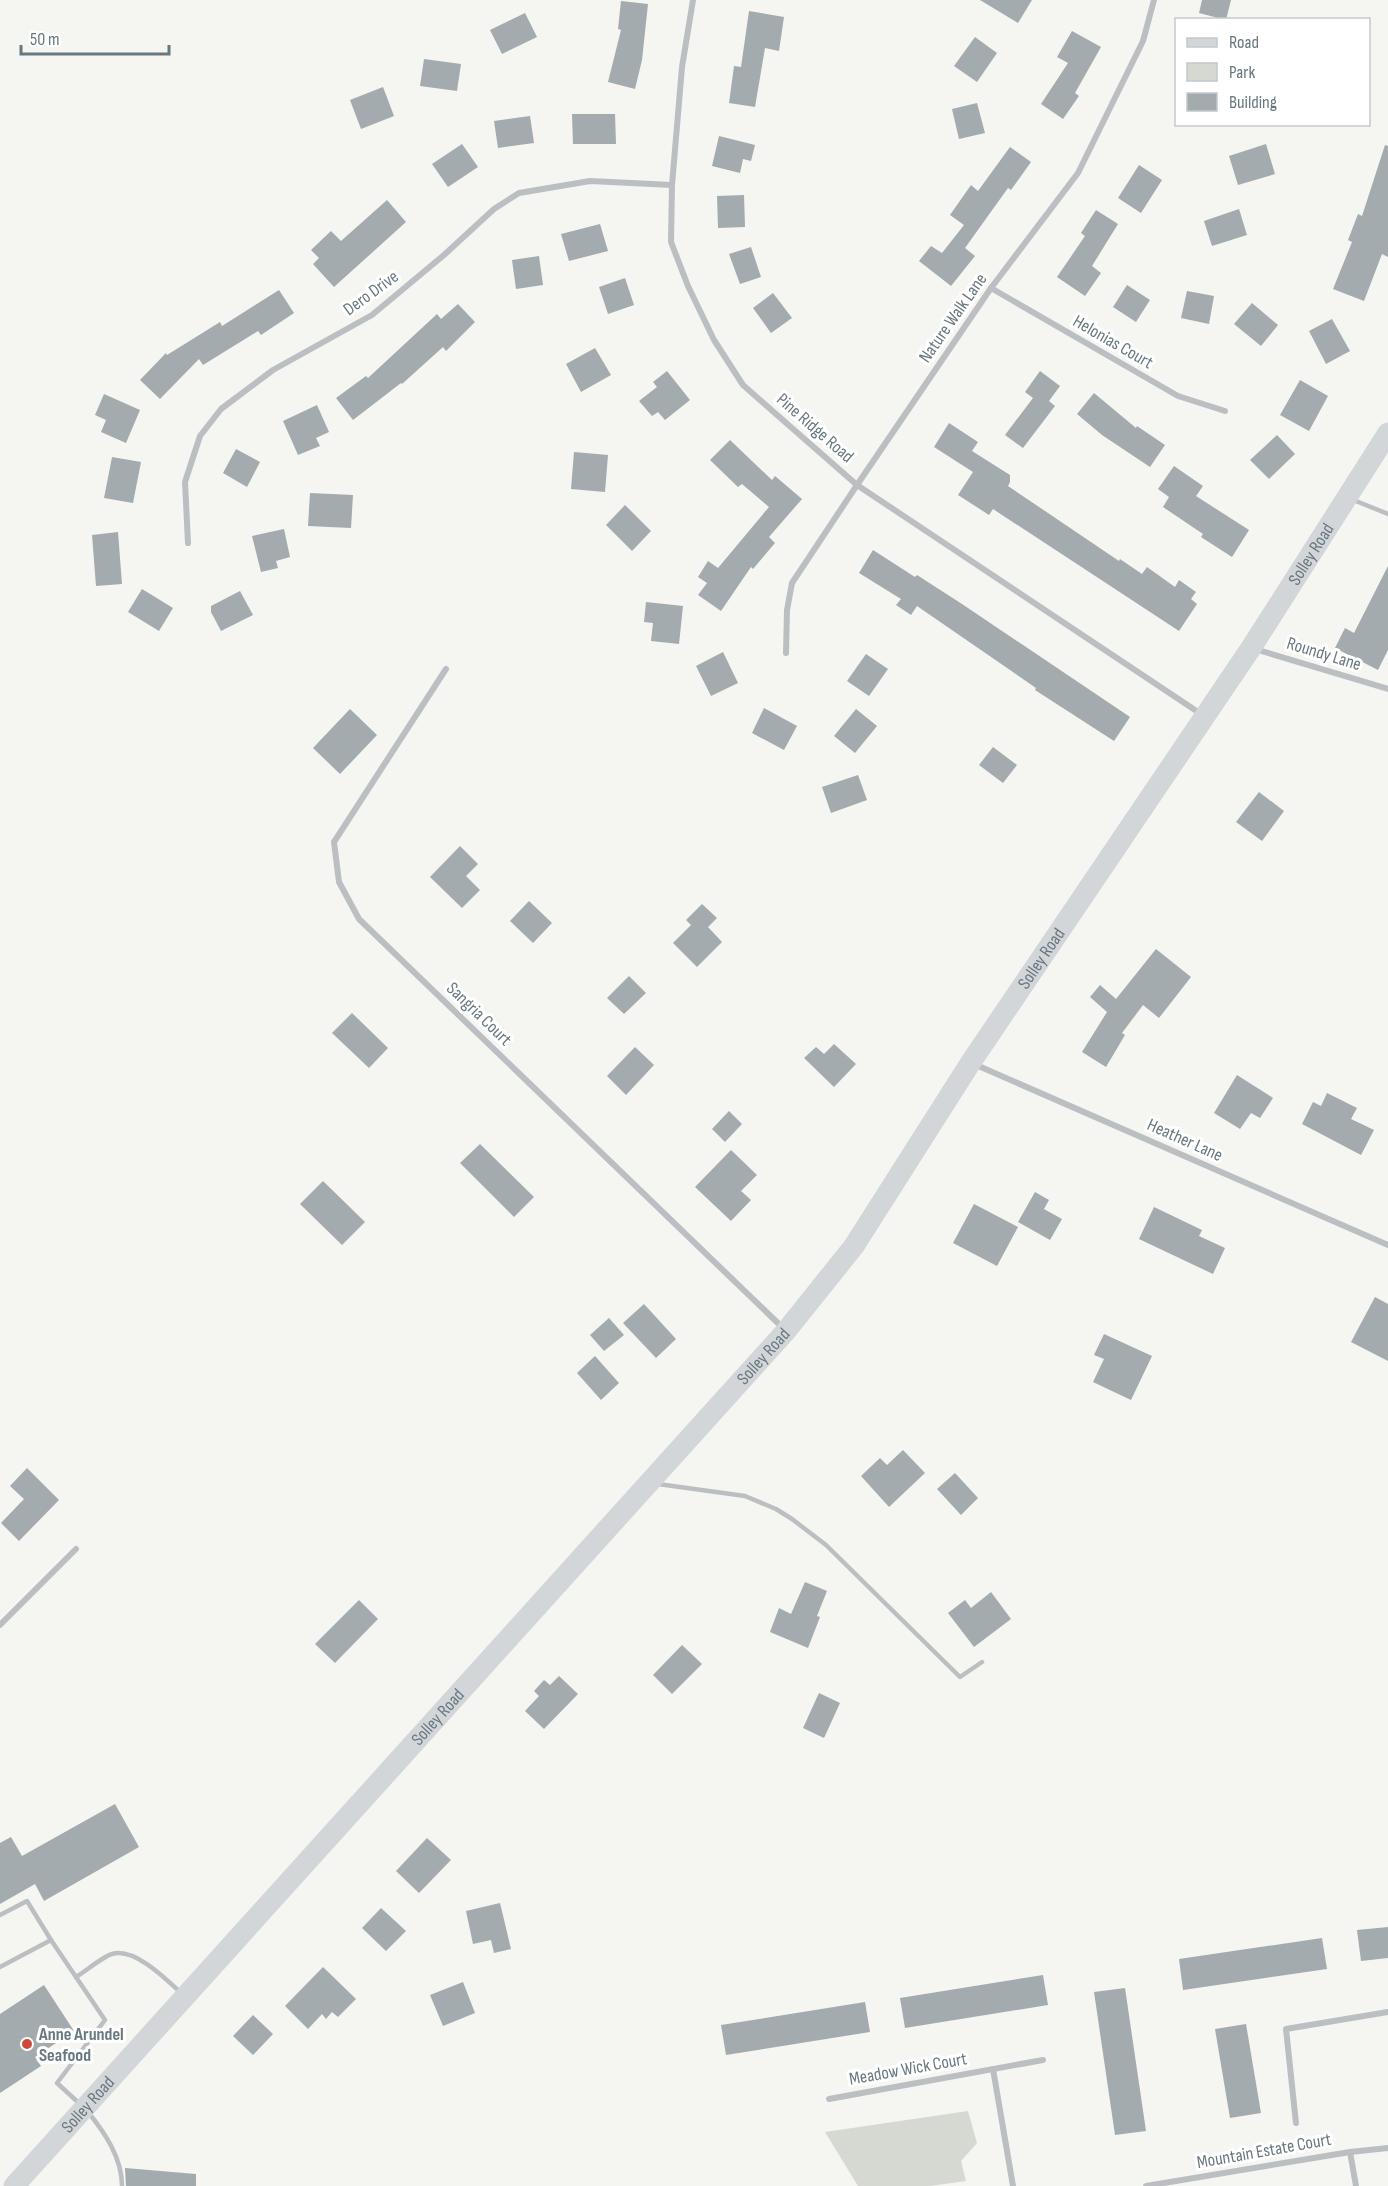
<svg xmlns="http://www.w3.org/2000/svg" width="1388" height="2186" viewBox="0 0 1388 2186" font-family="'Sofia Sans Condensed',sans-serif">
  <rect width="100%" height="100%" fill="#f5f5f2"/>
  <polygon fill="#d5d9d2" points="968,2111 977,2143 961,2161 966,2181 930,2186 858,2186 825,2132"/>
  <g fill="#a3abae">
    <polygon points="980,0 1032,0 1018,23"/>
    <polygon points="1202,0 1231,0 1226,20 1199,13"/>
    <polygon points="621,1 648,4 642,60 635,89 608,82 621,30 618,29"/>
    <polygon points="749,11 784,17 779,51 765,48 755,107 729,103 734,66 741,67"/>
    <polygon points="525,13 537,37 502,54 490,30"/>
    <polygon points="1072,31 1101,47 1075,93 1079,96 1063,119 1041,104 1068,63 1057,57"/>
    <polygon points="975,37 997,53 977,82 954,66"/>
    <polygon points="424,59 461,64 457,91 420,86"/>
    <polygon points="383,87 394,116 361,129 350,100"/>
    <polygon points="977,103 985,133 959,139 952,109"/>
    <polygon points="572,114 615,114 616,144 573,144"/>
    <polygon points="530,116 534,143 498,148 494,121"/>
    <polygon points="719,136 755,145 751,161 743,159 740,173 712,166"/>
    <polygon points="462,144 478,167 448,187 432,164"/>
    <polygon points="1266,144 1275,174 1238,185 1229,156"/>
    <polygon points="1385,145 1388,146 1388,257 1382,254 1364,301 1333,289 1352,242 1348,240 1358,214 1362,216"/>
    <polygon points="1010,147 1031,162 1011,190 1008,188 965,248 975,256 951,286 919,261 931,246 942,253 964,225 950,215 971,185 978,191"/>
    <polygon points="1139,165 1162,180 1141,213 1118,198"/>
    <polygon points="744,195 745,227 718,228 717,196"/>
    <polygon points="387,200 406,222 334,287 313,264 319,258 311,250 331,231 341,241"/>
    <polygon points="1239,209 1247,235 1212,246 1204,221"/>
    <polygon points="1096,210 1118,224 1092,266 1101,273 1085,296 1057,277 1085,236 1081,233"/>
    <polygon points="600,224 608,251 569,261 561,234"/>
    <polygon points="751,247 761,277 740,284 729,254"/>
    <polygon points="539,256 543,285 516,289 512,260"/>
    <polygon points="625,278 634,305 608,314 599,287"/>
    <polygon points="1127,285 1150,300 1136,322 1113,307"/>
    <polygon points="279,290 294,313 261,335 258,331 203,365 199,359 160,399 140,380 166,353 167,355 220,322 222,326"/>
    <polygon points="1187,291 1214,296 1209,324 1181,318"/>
    <polygon points="773,293 792,318 771,333 753,308"/>
    <polygon points="1252,303 1278,325 1261,346 1234,324"/>
    <polygon points="458,304 475,322 446,351 443,347 402,384 401,383 353,420 336,398 366,376 368,378 437,314 441,319"/>
    <polygon points="1332,319 1350,351 1326,364 1309,331"/>
    <polygon points="595,348 611,375 581,392 566,364"/>
    <polygon points="667,371 690,400 665,420 658,412 652,416 639,401 657,387 653,382"/>
    <polygon points="1040,371 1060,386 1049,401 1055,406 1023,448 1005,435 1033,398 1025,392"/>
    <polygon points="1300,380 1328,396 1309,431 1280,415"/>
    <polygon points="1094,393 1136,428 1137,426 1165,445 1150,467 1102,435 1077,414"/>
    <polygon points="104,394 140,410 126,443 101,432 106,420 95,415"/>
    <polygon points="317,405 329,432 316,438 320,446 298,455 283,421"/>
    <polygon points="949,423 978,442 972,451 1010,475 1010,482 1008,486 1119,561 1120,559 1142,574 1147,567 1175,587 1179,580 1196,592 1191,599 1197,604 1179,631 993,509 989,515 958,495 973,472 934,447"/>
    <polygon points="1277,435 1295,454 1269,479 1250,460"/>
    <polygon points="730,440 772,480 775,476 802,499 769,537 775,543 753,569 751,567 721,611 698,595 707,583 698,577 708,561 718,568 769,507 742,484 738,487 710,460"/>
    <polygon points="236,449 260,462 247,487 223,473"/>
    <polygon points="574,452 608,455 605,492 571,489"/>
    <polygon points="112,457 141,462 133,503 104,498"/>
    <polygon points="1174,466 1203,486 1196,496 1249,530 1232,557 1201,537 1203,534 1163,507 1169,497 1158,489"/>
    <polygon points="310,493 353,495 351,528 308,526"/>
    <polygon points="625,505 651,531 632,551 606,525"/>
    <polygon points="284,529 290,557 276,561 278,568 261,572 252,536"/>
    <polygon points="118,532 122,584 96,586 92,535"/>
    <polygon points="873,550 915,577 917,575 962,604 1130,717 1114,741 1035,690 1036,688 917,606 911,615 896,605 901,599 859,573"/>
    <polygon points="1388,566 1388,650 1378,670 1335,648 1345,628 1354,633"/>
    <polygon points="142,589 173,608 159,631 128,612"/>
    <polygon points="240,591 253,615 221,631 211,612 211,606"/>
    <polygon points="646,602 683,606 679,644 651,641 653,623 644,622"/>
    <polygon points="723,652 738,683 711,696 696,666"/>
    <polygon points="866,654 888,669 869,696 847,681"/>
    <polygon points="764,708 797,726 784,750 752,733"/>
    <polygon points="350,709 377,735 340,774 313,748"/>
    <polygon points="856,709 877,726 855,753 834,736"/>
    <polygon points="993,747 1017,765 1003,783 979,765"/>
    <polygon points="858,775 867,800 831,813 822,787"/>
    <polygon points="1259,792 1284,811 1262,841 1236,822"/>
    <polygon points="460,846 478,864 466,876 480,890 462,908 430,877"/>
    <polygon points="529,901 552,923 533,943 510,921"/>
    <polygon points="702,904 717,918 708,927 722,942 697,967 673,943 691,925 686,920"/>
    <polygon points="1156,949 1191,977 1159,1018 1143,1005 1122,1033 1125,1035 1106,1067 1082,1052 1107,1012 1090,997 1100,985 1116,999"/>
    <polygon points="629,976 646,993 624,1014 607,998"/>
    <polygon points="352,1013 388,1048 369,1068 332,1033"/>
    <polygon points="834,1044 856,1064 834,1087 804,1058 816,1047 824,1054"/>
    <polygon points="635,1047 654,1065 626,1095 607,1076"/>
    <polygon points="1237,1075 1273,1098 1260,1118 1251,1113 1240,1129 1214,1113"/>
    <polygon points="1327,1093 1357,1108 1351,1119 1374,1130 1361,1155 1302,1124 1313,1102 1321,1106"/>
    <polygon points="729,1111 742,1124 725,1142 712,1129"/>
    <polygon points="480,1144 534,1197 514,1217 460,1163"/>
    <polygon points="731,1150 757,1175 741,1191 751,1200 731,1221 695,1187"/>
    <polygon points="323,1181 365,1222 342,1245 300,1204"/>
    <polygon points="1035,1192 1049,1200 1044,1209 1062,1219 1050,1240 1018,1222"/>
    <polygon points="974,1204 1018,1227 997,1266 953,1243"/>
    <polygon points="1154,1207 1202,1230 1199,1236 1225,1248 1213,1274 1139,1239"/>
    <polygon points="1375,1297 1388,1304 1388,1361 1351,1342"/>
    <polygon points="644,1304 676,1339 656,1358 623,1323"/>
    <polygon points="609,1318 624,1335 604,1351 590,1335"/>
    <polygon points="1104,1334 1152,1356 1131,1400 1093,1382 1104,1359 1094,1355"/>
    <polygon points="595,1356 619,1383 601,1400 577,1373"/>
    <polygon points="903,1450 925,1473 889,1507 861,1476 880,1458 887,1465"/>
    <polygon points="27,1468 59,1500 19,1541 1,1523 24,1499 10,1486"/>
    <polygon points="955,1473 978,1498 961,1515 937,1489"/>
    <polygon points="805,1582 827,1591 817,1616 820,1617 808,1648 770,1632 779,1608 791,1614"/>
    <polygon points="991,1592 1011,1619 974,1647 948,1613 965,1600 971,1608"/>
    <polygon points="359,1600 378,1619 335,1663 315,1644"/>
    <polygon points="682,1645 702,1664 672,1694 653,1675"/>
    <polygon points="559,1676 578,1694 544,1729 525,1711 539,1696 534,1691 544,1680 550,1685"/>
    <polygon points="819,1693 840,1703 824,1738 803,1728"/>
    <polygon points="115,1804 139,1847 44,1901 35,1884 0,1904 0,1843 11,1837 22,1856"/>
    <polygon points="427,1838 451,1860 419,1893 396,1871"/>
    <polygon points="500,1903 511,1949 494,1953 491,1940 473,1944 466,1911"/>
    <polygon points="381,1908 406,1931 386,1951 362,1928"/>
    <polygon points="1388,1927 1388,1958 1361,1961 1357,1930"/>
    <polygon points="1322,1938 1327,1969 1183,1990 1179,1959"/>
    <polygon points="323,1967 356,1999 338,2017 332,2012 326,2019 322,2014 308,2029 285,2006"/>
    <polygon points="1043,1975 1048,2005 905,2028 900,1998"/>
    <polygon points="463,1982 475,2013 443,2026 430,1995"/>
    <polygon points="44,1985 74,2031 35,2057 41,2066 0,2093 0,2014"/>
    <polygon points="1125,1988 1146,2131 1115,2135 1094,1992"/>
    <polygon points="865,2002 870,2032 726,2055 721,2025"/>
    <polygon points="253,2015 273,2034 253,2055 233,2036"/>
    <polygon points="1246,2024 1261,2113 1230,2118 1215,2029"/>
    <polygon points="125,2168 196,2174 196,2186 126,2186"/>
  </g>
  <g fill="none" stroke-linecap="round" stroke-linejoin="round">
    <g stroke="#bbbfc2" stroke-width="4.5">
      <polyline points="1351,499 1388,514"/>
      <polyline points="658,1484 745,1496 776,1509 792,1519 826,1545 960,1677 982,1662"/>
      <polyline points="0,1915 27,1901 51,1940"/>
      <polyline points="0,1967 51,1940 105,2020 57,2083 80,2104"/>
      <path d="M76,1977C86,1971 102,1957 112,1954C134,1947 166,1979 180,1992"/>
      <path d="M88,2112C105,2133 122,2158 122,2186"/>
    </g>
    <g stroke="#bbbfc2" stroke-width="6">
      <polyline points="693,0 682,67 672,185 671,242 688,286 714,340 743,385 857,485 1201,714"/>
      <polyline points="991,288 1178,396 1225,411"/>
      <polyline points="188,543 185,482 200,436 221,409 273,370 372,315 444,255 494,209 519,193 590,181 672,185"/>
      <polyline points="1255,649 1388,689"/>
      <polyline points="786,653 787,610 792,583 857,485 991,288 1078,173 1143,41 1154,0"/>
      <polyline points="446,669 334,842 339,882 359,919 784,1329"/>
      <polyline points="974,1064 1388,1245"/>
      <polyline points="0,1625 76,1549"/>
      <polyline points="993,2069 1013,2186"/>
      <polyline points="829,2099 1043,2060"/>
      <polyline points="1296,2123 1286,2029 1388,2012"/>
      <polyline points="1350,2152 1356,2186"/>
      <polyline points="1146,2186 1350,2152 1388,2148"/>
    </g>
    <path stroke="#d2d6d9" stroke-width="21" id="s1" d="M14,2186L786,1331L854,1246L971,1062L1251,648L1388,433"/>
  </g>
  <circle fill="#cd4a3a" stroke="#fff" stroke-width="2" cx="27" cy="2044" r="6"/>
  <g text-anchor="middle" dominant-baseline="central" stroke-width="6" stroke-linejoin="round" paint-order="stroke">
    <g font-size="18" fill="#68787f" stroke="#fff">
      <text transform="translate(371 293) rotate(-36)">Dero Drive</text>
      <text transform="translate(953 318) rotate(-55)">Nature Walk Lane</text>
      <text transform="translate(1113 342) rotate(30)">Helonias Court</text>
      <text transform="translate(815 428) rotate(41)">Pine Ridge Road</text>
      <text stroke="none"><textPath href="#s1" startOffset="2090">Solley Road</textPath></text>
      <text transform="translate(1324 654) rotate(17)">Roundy Lane</text>
      <text stroke="none"><textPath href="#s1" startOffset="1604">Solley Road</textPath></text>
      <text transform="translate(479 1014) rotate(44)">Sangria Court</text>
      <text transform="translate(1185 1140) rotate(24)">Heather Lane</text>
      <text stroke="none"><textPath href="#s1" startOffset="1118">Solley Road</textPath></text>
      <text stroke="none"><textPath href="#s1" startOffset="632">Solley Road</textPath></text>
      <text transform="translate(908 2069) rotate(-10)">Meadow Wick Court</text>
      <text stroke="none"><textPath href="#s1" startOffset="110">Solley Road</textPath></text>
      <text transform="translate(1264 2151) rotate(-10)">Mountain Estate Court</text>
    </g>
    <g font-size="18" font-weight="bold" fill="#68787f" stroke="#fff" text-anchor="start">
      <text x="39" y="2034">Anne Arundel<tspan x="39" dy="21">Seafood</tspan></text>
    </g>
  </g>
  <rect x="1175" y="18" width="195" height="108" fill="#ffffff" stroke="#c3c9cc" stroke-width="1.5"/>
  <rect x="1187" y="38" width="30" height="9" fill="#d2d6d9" stroke="#c3c9cc" stroke-width="1.5"/>
  <text x="1229" y="48" font-size="18" fill="#68787f">Road</text>
  <rect x="1187" y="63" width="30" height="18" fill="#d5d9d2" stroke="#c3c9cc" stroke-width="1.5"/>
  <text x="1229" y="78" font-size="18" fill="#68787f">Park</text>
  <rect x="1187" y="93" width="30" height="18" fill="#a3abae" stroke="#c3c9cc" stroke-width="1.5"/>
  <text x="1229" y="108" font-size="18" fill="#68787f">Building</text>
  <path d="M21 45v9h148v-9" fill="none" stroke="#68787f" stroke-width="3"/>
  <text x="30" y="45" font-size="18" fill="#68787f" stroke="#ffffff" stroke-width="4.5" paint-order="stroke">50 m</text>
</svg>
